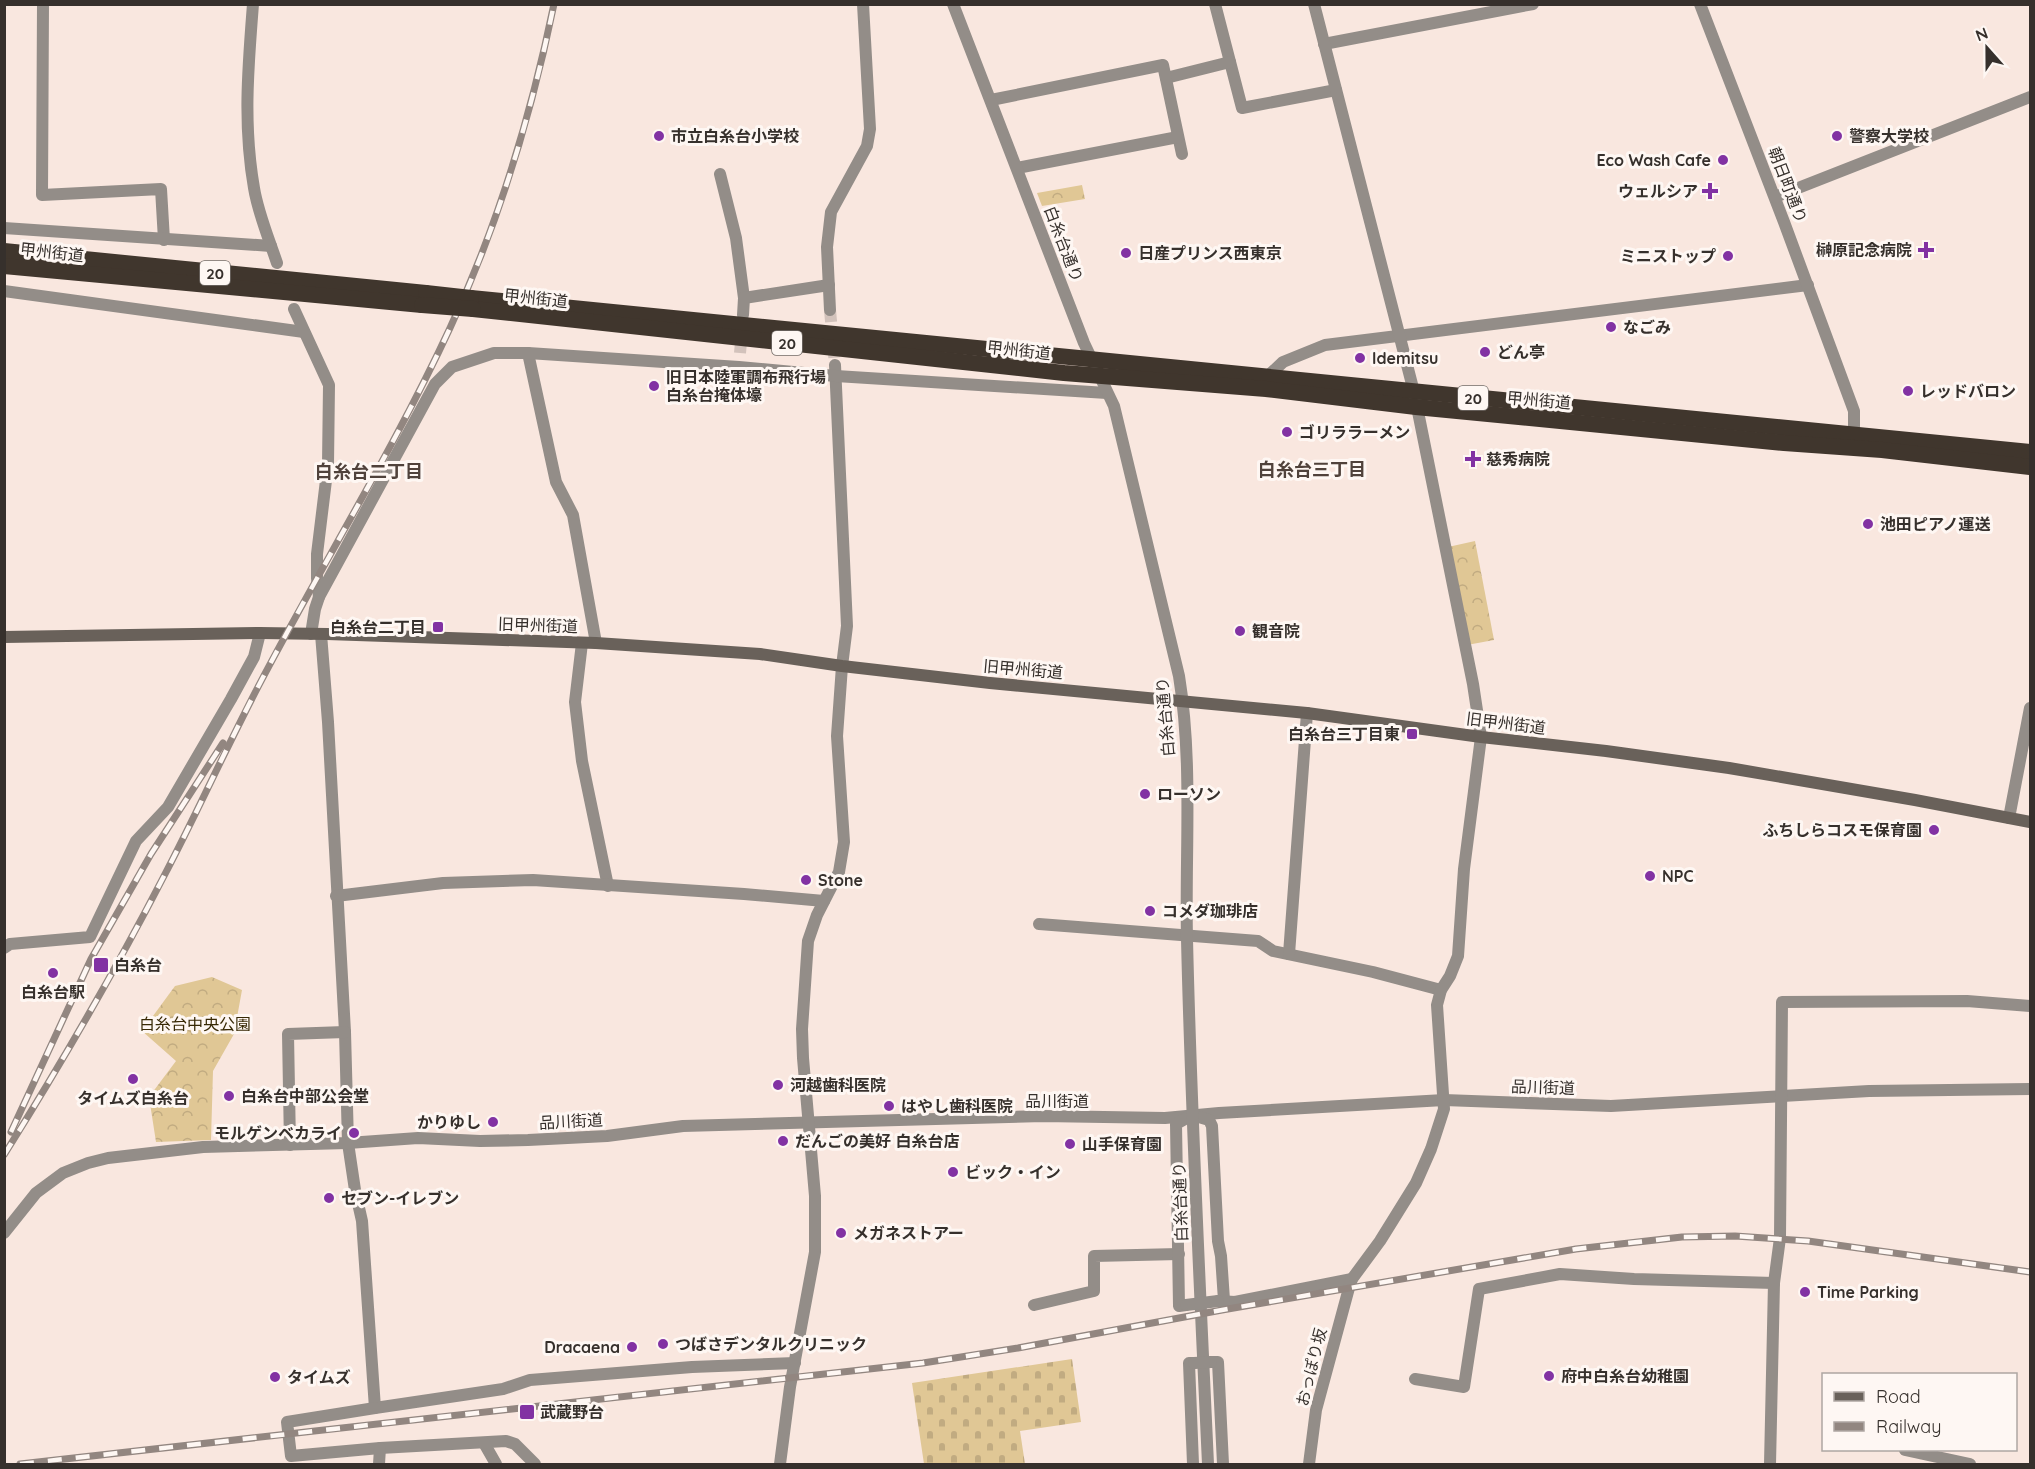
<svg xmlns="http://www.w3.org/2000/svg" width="2035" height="1469" viewBox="0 0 2035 1469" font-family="Quicksand,'Noto Sans JP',sans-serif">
  <defs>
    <pattern id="forest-crowns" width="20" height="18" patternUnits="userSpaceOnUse" patternTransform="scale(1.5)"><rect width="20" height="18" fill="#e0c795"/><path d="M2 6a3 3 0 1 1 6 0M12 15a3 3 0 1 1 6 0" fill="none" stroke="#c1ab81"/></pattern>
    <pattern id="cemetery-stones" width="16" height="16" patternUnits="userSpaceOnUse" patternTransform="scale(1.5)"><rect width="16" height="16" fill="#e0c795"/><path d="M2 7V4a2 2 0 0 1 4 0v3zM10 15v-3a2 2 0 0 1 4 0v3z" fill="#c1ab81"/></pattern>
  </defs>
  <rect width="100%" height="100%" fill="#f9e7df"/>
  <g fill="url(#forest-crowns)">
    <polygon points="1082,185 1085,199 1042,206 1037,193"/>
    <polygon points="1475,541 1494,640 1467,645 1448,547"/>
    <polygon points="212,977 242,990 234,1034 213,1071 211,1140 156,1142 149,1097 176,1061 142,1031 175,986"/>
  </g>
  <polygon fill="url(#cemetery-stones)" points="1072,1359 1081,1422 1020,1431 1025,1464 924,1464 912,1383"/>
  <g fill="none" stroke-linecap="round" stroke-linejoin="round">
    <g stroke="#d2c2bb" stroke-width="12" stroke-dasharray="12 6" stroke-linecap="butt">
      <polyline points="830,310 835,365"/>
      <polyline points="740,353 742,331"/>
    </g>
    <g stroke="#938d88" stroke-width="12">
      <polyline points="43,4 42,195 161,189 164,240"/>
      <path d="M253,4C248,68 243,125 254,188C258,213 269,239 277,263"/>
      <polyline points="1215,4 1242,108 1336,90"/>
      <polyline points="1324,44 1533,4"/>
      <polyline points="1166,78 1230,62"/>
      <polyline points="991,100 1163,65 1182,154"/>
      <polyline points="1017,168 1178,137"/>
      <polyline points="720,174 736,238 744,298"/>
      <polyline points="4,228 271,246"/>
      <polyline points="4,291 304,332"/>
      <polyline points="294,309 329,385 328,464 317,554 317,578 319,597"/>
      <polyline points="830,310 827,247 831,212 867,146 870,129 863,4"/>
      <polyline points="743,315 744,298 829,285"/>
      <polyline points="528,353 556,482 573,515 596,643"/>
      <polyline points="835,365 847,626 842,666"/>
      <polyline points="1268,376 1283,362 1325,345 1808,285"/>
      <polyline points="311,634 315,609 319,597 435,384 452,367 494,353 528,353 739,367 836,376 1107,393"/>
      <polyline points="321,634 328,722 345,1032 348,1143 355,1190 362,1221 375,1408 503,1389 530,1380 692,1367 795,1363"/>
      <polyline points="582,643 575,702 582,761 608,886"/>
      <polyline points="2009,818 2030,708"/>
      <polyline points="336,896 443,883 533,880 744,894 824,901"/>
      <polyline points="1039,924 1258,941 1273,951 1373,972 1441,990"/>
      <polyline points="4,948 10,944 90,937 136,841 168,807 231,699 254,657 260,633"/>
      <polyline points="1289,954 1307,713"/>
      <polyline points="290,1145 288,1034 345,1032"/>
      <polyline points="4,1233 36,1193 63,1173 88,1163 108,1158 203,1147 348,1143 418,1138 480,1141 528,1140 607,1136 683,1126 1043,1116 1165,1118 1219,1113 1444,1100 1611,1106 1869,1091 2030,1089"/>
      <polyline points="1218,1301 1235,1302 1352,1279"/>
      <polyline points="1034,1305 1094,1291 1094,1256 1179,1254"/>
      <polyline points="1186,1305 1179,1306 1176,1124 1192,1115 1209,1120 1212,1126 1218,1241 1221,1256 1224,1300"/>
      <polyline points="1211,1362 1218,1362 1223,1464"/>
      <polyline points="1415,1379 1464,1387 1479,1289 1560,1274 1634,1279 1774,1283"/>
      <polyline points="375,1408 287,1422 291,1456 380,1448 506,1441 515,1444 535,1464"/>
      <polyline points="484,1443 496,1464"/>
      <polyline points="1905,1450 1970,1464"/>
      <polyline points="379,1464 380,1448"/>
      <polyline points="1193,1464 1189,1363 1194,1363"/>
      <polyline points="1309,1464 1316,1410 1349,1288 1352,1279 1380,1241 1416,1183 1431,1149 1444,1109 1437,1005 1441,990 1450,976 1458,956 1464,869 1481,737 1473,684 1414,392 1314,4"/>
      <polyline points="1770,1464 1774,1283 1780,1238 1782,1002 1967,1001 2030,1006"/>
    </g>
    <g stroke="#938d88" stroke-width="12">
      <path d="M953,4L1084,343L1114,406L1179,676C1193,762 1185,851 1187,939C1191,1114 1200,1289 1208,1464"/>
      <polyline points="1700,4 1784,222 1854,411 1854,443"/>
      <polyline points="1775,197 2030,97"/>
      <polyline points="780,1464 790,1387 815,1252 815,1196 803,1058 802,1029 808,941 817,915 839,872 844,842 837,736 842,666"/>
    </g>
    <polyline stroke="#69615a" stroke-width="12" points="4,637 260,633 327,634 596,643 760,654 842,666 990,683 1307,713 1481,737 1606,751 1729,768 1915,800 2030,822"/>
    <g stroke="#40362d" stroke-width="16">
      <polyline points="4,251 426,293"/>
      <polyline points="4,266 422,305"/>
      <polyline points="471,298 2030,452"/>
      <polyline points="473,309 1064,373 1266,389 1416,407 1784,443 1882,450 2030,467"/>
    </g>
    <defs>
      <g id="rail">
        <polyline points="11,1132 91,959 151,854 223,743"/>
        <path d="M4,1155C61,1064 115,971 164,876C197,813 226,748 259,685C321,566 393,451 450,328C498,225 531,116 554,4"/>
        <polyline points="20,1464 923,1363 1018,1348 1222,1310 1576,1249 1682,1237 1735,1236 1808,1241 2030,1272"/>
      </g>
    </defs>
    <use href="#rail" stroke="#928680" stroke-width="7"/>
    <use href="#rail" stroke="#fef7f3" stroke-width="4.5" stroke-dasharray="14" stroke-linecap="butt"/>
    <g stroke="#938d88" stroke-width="12">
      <polyline points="1186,1305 1218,1301"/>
      <polyline points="1194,1363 1211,1362"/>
    </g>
    <g stroke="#40362d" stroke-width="16">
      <polyline points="426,293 471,298"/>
      <polyline points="422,305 473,309"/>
    </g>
  </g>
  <g fill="#8232a3" stroke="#fef7f3" stroke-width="2">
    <circle cx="659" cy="136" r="6"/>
    <circle cx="1837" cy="136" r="6"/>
    <circle cx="1723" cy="160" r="6"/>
    <path d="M1707 182h6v6h6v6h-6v6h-6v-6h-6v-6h6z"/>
    <path d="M1923 241h6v6h6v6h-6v6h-6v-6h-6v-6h6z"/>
    <circle cx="1126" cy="253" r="6"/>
    <circle cx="1728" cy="256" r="6"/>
    <circle cx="1611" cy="327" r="6"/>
    <circle cx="1485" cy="352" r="6"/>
    <circle cx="1360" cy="358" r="6"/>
    <circle cx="654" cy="386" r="6"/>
    <circle cx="1908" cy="391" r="6"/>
    <circle cx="1287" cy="432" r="6"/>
    <path d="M1470 450h6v6h6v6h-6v6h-6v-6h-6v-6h6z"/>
    <circle cx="1868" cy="524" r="6"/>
    <rect x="432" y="621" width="12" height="12" rx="3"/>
    <circle cx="1240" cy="631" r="6"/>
    <rect x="1406" y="728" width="12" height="12" rx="3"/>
    <circle cx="1145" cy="794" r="6"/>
    <circle cx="1934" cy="830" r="6"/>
    <circle cx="1650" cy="876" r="6"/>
    <circle cx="806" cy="880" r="6"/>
    <circle cx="1150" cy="911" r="6"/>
    <rect x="93" y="957" width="16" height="16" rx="3"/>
    <circle cx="53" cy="973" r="6"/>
    <circle cx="133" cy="1079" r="6"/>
    <circle cx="778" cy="1085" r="6"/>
    <circle cx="229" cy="1096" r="6"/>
    <circle cx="889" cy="1106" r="6"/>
    <circle cx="493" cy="1122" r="6"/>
    <circle cx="354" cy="1133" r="6"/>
    <circle cx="783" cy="1141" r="6"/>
    <circle cx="1070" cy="1144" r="6"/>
    <circle cx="953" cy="1172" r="6"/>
    <circle cx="329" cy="1198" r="6"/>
    <circle cx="841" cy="1233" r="6"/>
    <circle cx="1805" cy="1292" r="6"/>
    <circle cx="663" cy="1344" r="6"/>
    <circle cx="632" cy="1347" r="6"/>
    <circle cx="1549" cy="1376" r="6"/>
    <circle cx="275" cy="1377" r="6"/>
    <rect x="519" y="1404" width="16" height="16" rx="3"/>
  </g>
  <g text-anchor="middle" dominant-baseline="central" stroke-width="6" stroke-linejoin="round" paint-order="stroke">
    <g fill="#fef7f3" stroke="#726c68" stroke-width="1.5">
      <rect x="200" y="261" width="30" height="24" rx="4.5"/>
      <rect x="772" y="331" width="30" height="24" rx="4.5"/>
      <rect x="1458" y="386" width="30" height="24" rx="4.5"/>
    </g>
    <g font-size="15" font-weight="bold" fill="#36302c">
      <text x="215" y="273">20</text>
      <text x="787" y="343">20</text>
      <text x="1473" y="398">20</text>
    </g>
    <g font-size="16" font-weight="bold" fill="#36302c" stroke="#fef7f3" text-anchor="start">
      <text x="671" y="136">市立白糸台小学校</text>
      <text x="1849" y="136">警察大学校</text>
      <text x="1711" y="160" text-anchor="end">Eco Wash Cafe</text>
      <text x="1698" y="191" text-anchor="end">ウェルシア</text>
      <text x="1912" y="250" text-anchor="end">榊原記念病院</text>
      <text x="1138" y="253">日産プリンス西東京</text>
      <text x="1716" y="256" text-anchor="end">ミニストップ</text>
      <text x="1623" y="327">なごみ</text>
      <text x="1497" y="352">どん亭</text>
      <text x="1372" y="358">Idemitsu</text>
      <text x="666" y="377">旧日本陸軍調布飛行場<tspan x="666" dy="18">白糸台掩体壕</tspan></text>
      <text x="1920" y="391">レッドバロン</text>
      <text x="1299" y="432">ゴリララーメン</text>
      <text x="1486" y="459">慈秀病院</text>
      <text x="1880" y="524">池田ピアノ運送</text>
      <text x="426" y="627" text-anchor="end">白糸台二丁目</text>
      <text x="1252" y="631">観音院</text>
      <text x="1400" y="734" text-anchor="end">白糸台三丁目東</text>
      <text x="1157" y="794">ローソン</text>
      <text x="1922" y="830" text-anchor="end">ふちしらコスモ保育園</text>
      <text x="1662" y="876">NPC</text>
      <text x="818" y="880">Stone</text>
      <text x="1162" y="911">コメダ珈琲店</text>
      <text x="114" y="965">白糸台</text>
      <text x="53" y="992" text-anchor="middle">白糸台駅</text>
      <text x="790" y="1085">河越歯科医院</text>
      <text x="241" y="1096">白糸台中部公会堂</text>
      <text x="133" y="1098" text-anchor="middle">タイムズ白糸台</text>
      <text x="901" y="1106">はやし歯科医院</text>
      <text x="481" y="1122" text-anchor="end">かりゆし</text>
      <text x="342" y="1133" text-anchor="end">モルゲンベカライ</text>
      <text x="795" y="1141">だんごの美好 白糸台店</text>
      <text x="1082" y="1144">山手保育園</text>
      <text x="965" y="1172">ビック・イン</text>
      <text x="341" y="1198">セブン-イレブン</text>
      <text x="853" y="1233">メガネストアー</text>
      <text x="1817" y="1292">Time Parking</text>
      <text x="675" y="1344">つばさデンタルクリニック</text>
      <text x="620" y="1347" text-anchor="end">Dracaena</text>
      <text x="1561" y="1376">府中白糸台幼稚園</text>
      <text x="287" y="1377">タイムズ</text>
      <text x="540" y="1412">武蔵野台</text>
    </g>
    <g font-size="16" fill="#36302c" stroke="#fef7f3">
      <text transform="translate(1788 185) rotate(69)">朝日町通り</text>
      <text transform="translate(1064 244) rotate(69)">白糸台通り</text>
      <text transform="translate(52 252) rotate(6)">甲州街道</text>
      <text transform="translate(536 298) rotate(6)">甲州街道</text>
      <text transform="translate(1019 350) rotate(6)">甲州街道</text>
      <text transform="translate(1539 400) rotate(5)">甲州街道</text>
      <text transform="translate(538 625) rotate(2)">旧甲州街道</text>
      <text transform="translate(1023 669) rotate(5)">旧甲州街道</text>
      <text transform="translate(1165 717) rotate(-95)">白糸台通り</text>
      <text transform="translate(1506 723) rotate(7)">旧甲州街道</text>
      <text transform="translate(1543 1087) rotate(2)">品川街道</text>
      <text x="1057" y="1101">品川街道</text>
      <text transform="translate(571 1121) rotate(-3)">品川街道</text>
      <text transform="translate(1180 1202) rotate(-92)">白糸台通り</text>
      <text transform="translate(1311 1367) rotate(-76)">おっぽり坂</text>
    </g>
    <g font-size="16" fill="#382905" stroke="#fef7f3">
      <text x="195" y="1024">白糸台中央公園</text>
    </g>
    <g font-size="18" font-weight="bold" fill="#50423b" stroke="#fef7f3">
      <text x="1312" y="469">白糸台三丁目</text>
      <text x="369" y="471">白糸台二丁目</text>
    </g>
  </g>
  <rect width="2035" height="1469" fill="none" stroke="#36302c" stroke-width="12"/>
  <rect x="1822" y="1373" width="195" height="78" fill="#fef7f3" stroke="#aea7a3" stroke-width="1.5"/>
  <rect x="1834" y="1392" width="30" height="9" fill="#69615a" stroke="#aea7a3" stroke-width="1.5"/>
  <text x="1876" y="1403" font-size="18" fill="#36302c">Road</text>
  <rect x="1834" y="1422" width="30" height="9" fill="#928680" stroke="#aea7a3" stroke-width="1.5"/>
  <text x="1876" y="1433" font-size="18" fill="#36302c">Railway</text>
  <g transform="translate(1987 48) rotate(339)" stroke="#fef7f3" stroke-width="4.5" paint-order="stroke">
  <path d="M0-4.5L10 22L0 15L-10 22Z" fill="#36302c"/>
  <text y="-9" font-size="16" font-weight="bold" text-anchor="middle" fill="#36302c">N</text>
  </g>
</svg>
